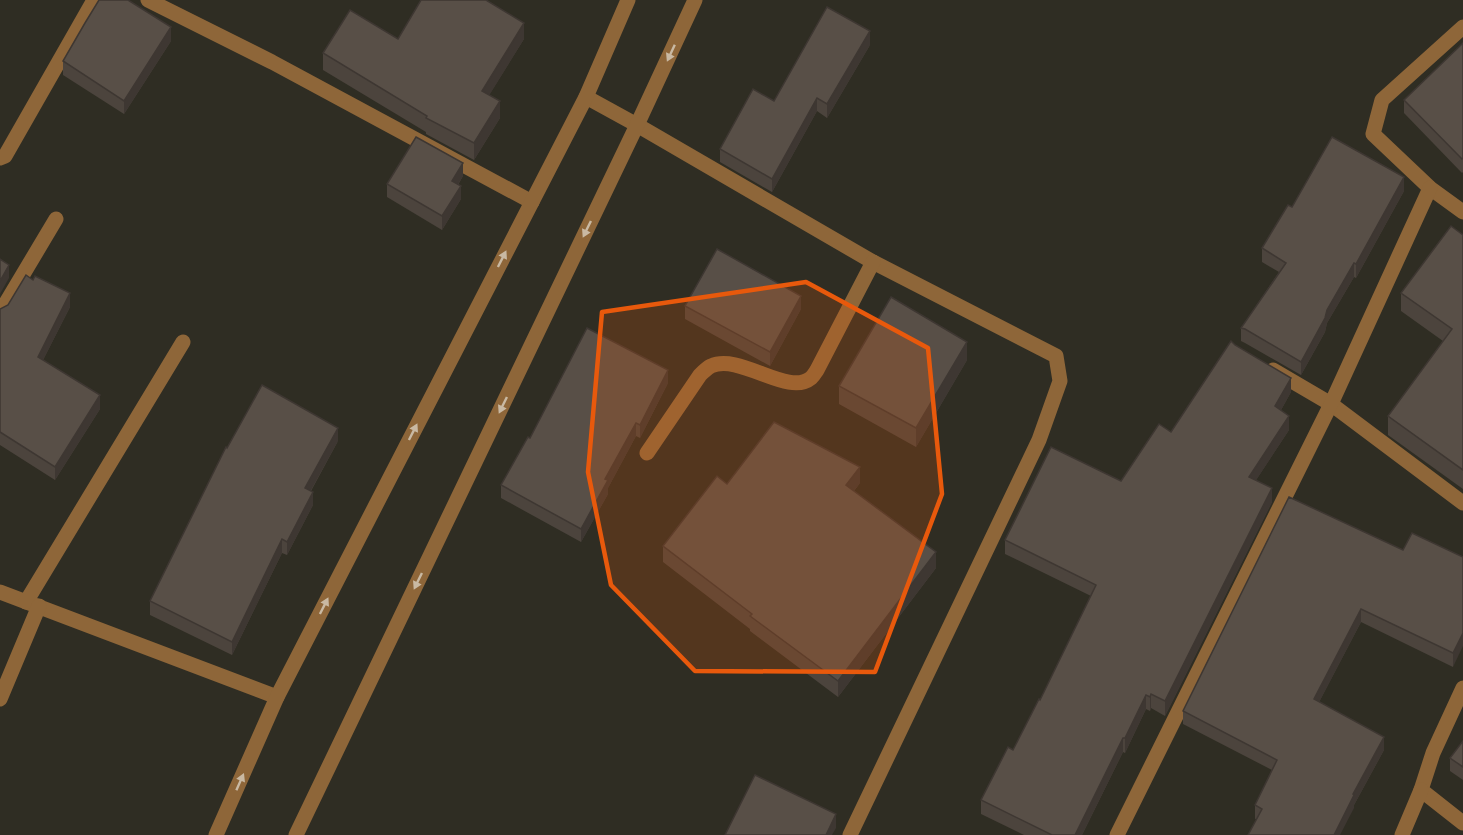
<svg xmlns="http://www.w3.org/2000/svg" width="1463" height="835" viewBox="0 0 1463 835" font-family="Mulish,sans-serif">
  <rect width="100%" height="100%" fill="#2f2d23"/>
  <g fill="none" stroke-linecap="round" stroke-linejoin="round">
    <g stroke="#8e6639" stroke-width="15">
      <polyline points="148,0 272,62 532,202"/>
      <polyline points="1463,27 1382,100 1373,134 1430,188 1463,212"/>
      <polyline points="586,97 637,125 873,262 1056,356 1060,381 1039,440 850,835"/>
      <polyline points="0,158 5,156 94,0"/>
      <polyline points="0,313 56,219"/>
      <polyline points="1273,370 1331,404 1463,503"/>
      <path d="M647,453L700,375C703,372 707,368 711,366C740,353 788,397 811,378C814,375 815,373 817,370L873,262"/>
      <polyline points="0,592 277,697"/>
      <polyline points="26,602 183,342"/>
      <polyline points="1463,688 1433,753 1421,790 1463,823"/>
      <polyline points="0,699 39,606"/>
      <polyline points="216,835 277,697 586,97 628,0"/>
      <polyline points="296,835 637,125 695,0"/>
      <polyline points="1117,835 1331,404 1430,188"/>
      <polyline points="1402,835 1421,790"/>
    </g>
  </g>
  <g fill="#4c443d">
    <polygon points="398,39 524,39 489,95 500,118 474,160 426,134 426,132 323,70 323,53"/>
    <polygon points="171,41 124,114 63,75 63,61"/>
    <polygon points="1463,43 1463,172 1462,173 1404,113 1404,100"/>
    <polygon points="870,45 827,118 817,111 772,192 720,162 720,149 774,101"/>
    <polygon points="463,176 458,185 461,199 442,230 387,197 387,184"/>
    <polygon points="1404,191 1356,278 1354,277 1327,323 1325,332 1301,375 1245,343 1241,341 1241,328 1279,272 1262,262 1262,248 1292,207"/>
    <polygon points="1463,235 1463,489 1388,435 1388,416 1443,341 1401,311 1401,293"/>
    <polygon points="685,306 801,309 770,366 685,319"/>
    <polygon points="70,307 43,360 100,409 55,480 0,445 0,309"/>
    <polygon points="1235,345 1291,392 1281,410 1289,430 1256,480 1272,502 1165,716 1151,708 1150,711 1146,709 1125,753 1123,752 1082,835 1024,835 981,814 981,800 1013,750 1040,700 1091,596 1005,554 1005,540 1121,481 1171,432"/>
    <polygon points="967,360 916,447 839,404 839,386"/>
    <polygon points="668,383 640,438 636,436 608,488 608,494 581,542 501,498 501,485 530,438"/>
    <polygon points="338,441 311,491 313,505 287,555 282,553 232,655 150,615 150,601"/>
    <polygon points="860,483 854,491 936,568 838,697 750,631 750,629 663,562 663,546"/>
    <polygon points="1403,550 1463,557 1453,667 1361,622 1319,702 1384,750 1354,805 1354,808 1255,819 1255,805 1272,770 1183,724 1183,711"/>
    <polygon points="1463,741 1463,780 1450,771 1450,758"/>
  </g>
  <g fill="#3e3732">
    <polygon points="524,23 524,39 482,107 482,91"/>
    <polygon points="171,27 171,41 124,114 124,101"/>
    <polygon points="870,31 870,45 827,118 827,104"/>
    <polygon points="817,98 817,111 772,192 772,179"/>
    <polygon points="500,101 500,118 474,160 474,143"/>
    <polygon points="463,163 463,176 452,194 452,181"/>
    <polygon points="1404,177 1404,191 1356,278 1356,264"/>
    <polygon points="461,186 461,199 442,230 442,216"/>
    <polygon points="1354,263 1354,277 1327,323 1325,332 1301,375 1301,362 1327,310"/>
    <polygon points="9,265 9,278 0,294 0,281"/>
    <polygon points="70,293 70,307 38,370 38,357"/>
    <polygon points="801,296 801,309 770,366 770,352"/>
    <polygon points="967,342 967,360 916,447 916,428"/>
    <polygon points="668,370 668,383 640,438 640,425"/>
    <polygon points="1291,378 1291,392 1275,421 1275,406"/>
    <polygon points="100,395 100,409 55,480 55,467"/>
    <polygon points="1289,416 1289,430 1249,491 1249,477"/>
    <polygon points="636,423 636,436 608,488 608,494 581,542 581,529 605,479"/>
    <polygon points="338,428 338,441 305,501 305,488"/>
    <polygon points="860,467 860,483 846,501 846,485"/>
    <polygon points="1272,488 1272,502 1165,716 1165,701"/>
    <polygon points="313,492 313,505 287,555 287,542"/>
    <polygon points="282,539 282,553 232,655 232,642"/>
    <polygon points="936,552 936,568 838,697 838,681"/>
    <polygon points="1361,609 1361,622 1314,712 1314,699"/>
    <polygon points="1463,633 1463,646 1453,667 1453,653"/>
    <polygon points="1151,694 1151,708 1150,711 1150,697"/>
    <polygon points="1146,695 1146,709 1125,753 1125,738"/>
    <polygon points="1384,737 1384,750 1354,805 1354,808 1340,835 1334,835 1353,794"/>
    <polygon points="1123,738 1123,752 1082,835 1075,835"/>
    <polygon points="836,814 836,828 832,835 826,835"/>
  </g>
  <g fill="#584f47" stroke="#3e3732" stroke-width="1.5">
    <polygon points="99,0 128,0 171,27 124,101 63,61 85,23"/>
    <polygon points="421,0 486,0 524,23 482,91 500,101 474,143 426,118 427,116 323,53 350,10 398,39"/>
    <polygon points="827,7 870,31 827,104 817,98 772,179 720,149 753,89 774,101"/>
    <polygon points="1463,43 1463,158 1462,159 1404,100"/>
    <polygon points="416,137 463,163 452,181 461,186 442,216 387,184"/>
    <polygon points="1332,137 1404,177 1356,264 1354,263 1327,310 1325,318 1301,362 1245,329 1241,328 1286,263 1262,248 1288,205 1292,207"/>
    <polygon points="1451,226 1463,235 1463,470 1388,416 1452,329 1401,293"/>
    <polygon points="717,249 801,296 770,352 685,306"/>
    <polygon points="0,259 9,265 0,281"/>
    <polygon points="26,275 33,280 35,276 70,293 38,357 100,395 55,467 0,432 0,309 8,305"/>
    <polygon points="891,297 967,342 916,428 839,386"/>
    <polygon points="587,328 668,370 640,425 636,423 605,479 608,480 581,529 501,485 528,437 530,438"/>
    <polygon points="1231,341 1235,345 1291,378 1275,406 1289,416 1249,477 1272,488 1165,701 1151,694 1150,697 1146,695 1125,738 1123,738 1075,835 1052,835 981,800 1008,747 1013,750 1039,699 1040,700 1096,585 1005,540 1051,447 1121,481 1159,424 1171,432"/>
    <polygon points="262,385 338,428 305,488 313,492 287,542 282,539 232,642 150,601 226,447 227,448"/>
    <polygon points="774,422 860,467 846,485 936,552 838,681 750,616 752,614 663,546 717,476 727,484"/>
    <polygon points="1289,497 1403,550 1412,533 1463,557 1463,633 1453,653 1361,609 1314,699 1384,737 1353,794 1354,795 1334,835 1248,835 1262,809 1255,805 1277,760 1183,711"/>
    <polygon points="1463,741 1463,767 1450,758"/>
    <polygon points="755,775 836,814 826,835 725,835"/>
  </g>
  <defs><path id="oneway-solid" d="M-6-.8H1V-3.2L6.5 0L1 3.2V.8H-6Z" transform="scale(1.5)"/></defs>
  <g fill="#c9b9a3">
    <use href="#oneway-solid" transform="translate(671 53) rotate(115)"/>
    <use href="#oneway-solid" transform="translate(587 229) rotate(116)"/>
    <use href="#oneway-solid" transform="translate(502 259) rotate(-63)"/>
    <use href="#oneway-solid" transform="translate(503 405) rotate(116)"/>
    <use href="#oneway-solid" transform="translate(413 432) rotate(-63)"/>
    <use href="#oneway-solid" transform="translate(418 581) rotate(116)"/>
    <use href="#oneway-solid" transform="translate(324 606) rotate(-63)"/>
    <use href="#oneway-solid" transform="translate(240 782) rotate(-66)"/>
  </g>
  <path fill="#e8590c" fill-opacity="0.2" stroke="#e8590c" stroke-width="4.5" stroke-linejoin="round" d="M806,282L928,348L942,494L875,672L695,671L611,585L588,472L602,312Z"/>
</svg>
